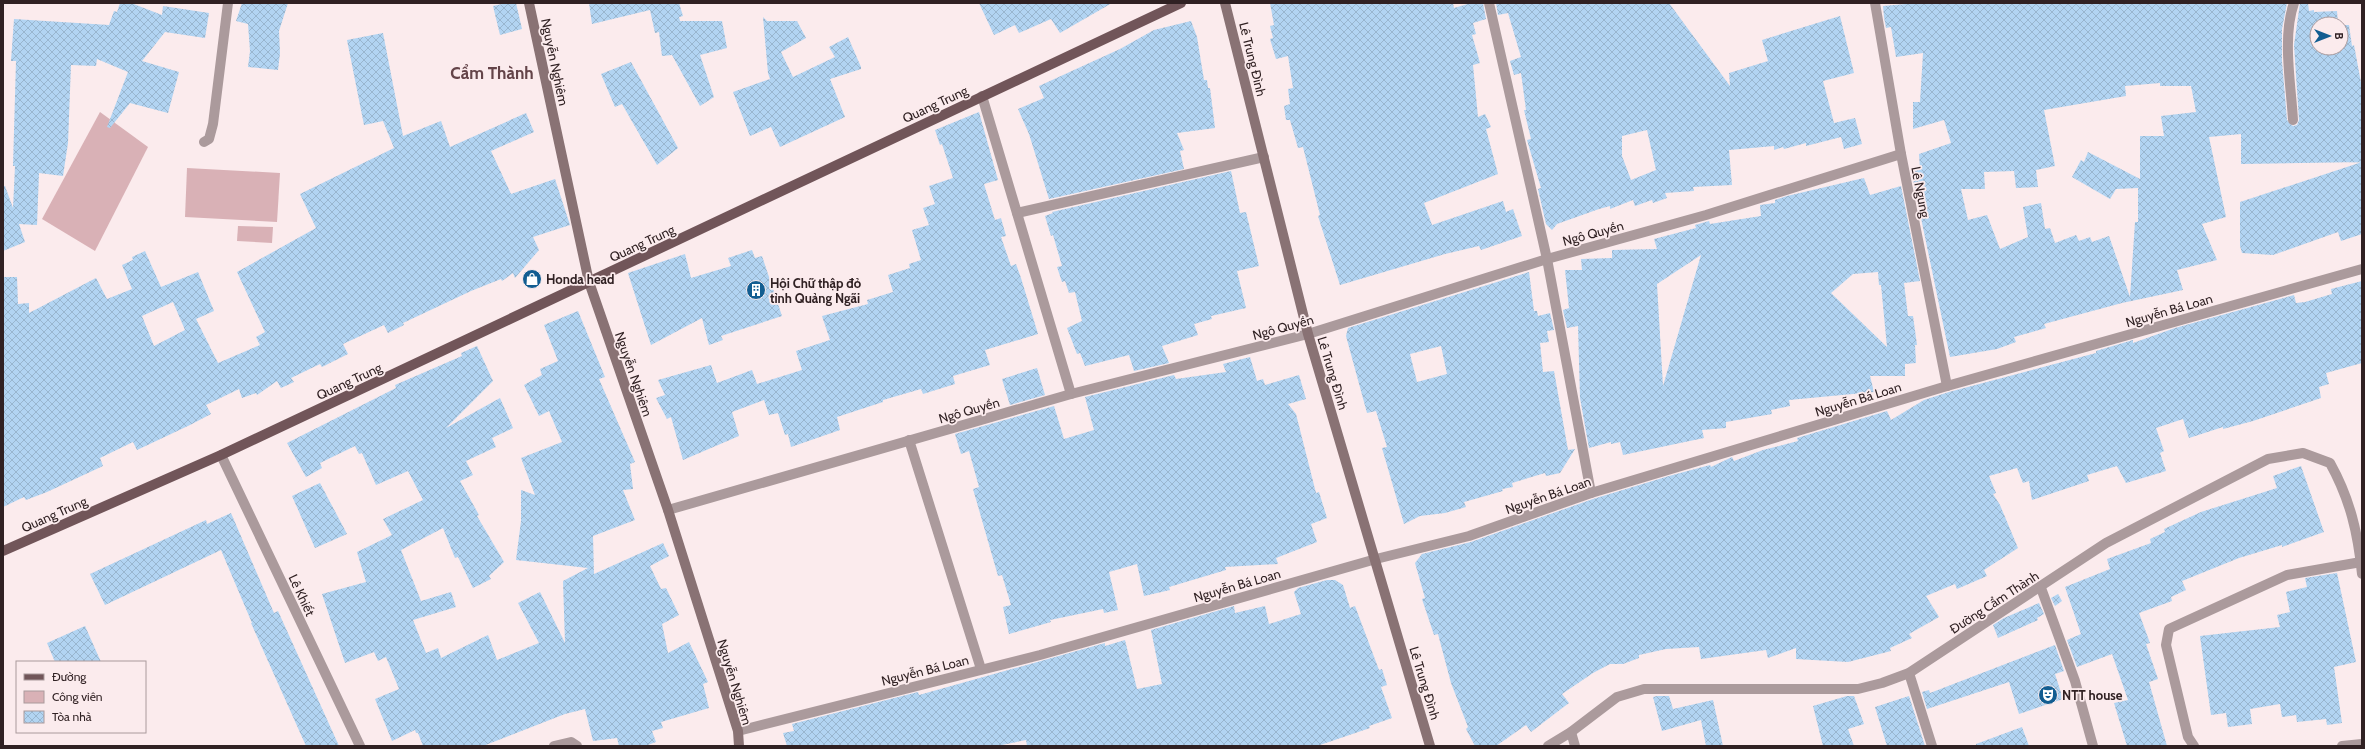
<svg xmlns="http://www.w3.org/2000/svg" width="2365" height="749" viewBox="0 0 2365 749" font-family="Cabin,sans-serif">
  <defs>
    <pattern id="building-cross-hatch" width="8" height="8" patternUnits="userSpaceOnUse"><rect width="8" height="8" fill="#b2d4f2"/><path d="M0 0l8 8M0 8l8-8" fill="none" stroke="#99b6cf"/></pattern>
  </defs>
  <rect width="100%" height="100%" fill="#fbebed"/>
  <g fill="#d9b1b6">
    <polygon points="100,112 148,147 95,251 42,219"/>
    <polygon points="187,168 280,173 277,222 185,217"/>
    <polygon points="238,226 273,227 272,243 237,241"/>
  </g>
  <g fill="url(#building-cross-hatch)" fill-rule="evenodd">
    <polygon points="120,3 131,3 162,15 163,6 209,13 205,38 165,32 142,61 179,72 168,113 130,103 110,128 107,127 128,72 97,59 96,66 71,65 68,143 63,176 39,173 37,225 19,224 25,242 3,251 3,186 5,186 13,208 15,166 13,166 16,61 11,61 14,19 109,25 114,11 117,12"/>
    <polygon points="242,3 288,3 279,31 280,53 278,70 248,67 250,51 248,24 236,21"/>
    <polygon points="506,3 516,3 522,29 500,35 493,6"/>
    <polygon points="589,3 679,3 683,16 679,17 680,21 722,21 727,48 700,55 714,97 700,106 672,55 662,56 659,32 655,33 650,10 592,24"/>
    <polygon points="979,3 1112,3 1060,33 1051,19 1019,33 1015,25 994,35"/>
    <polygon points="1270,3 1453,3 1454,8 1471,3 1483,3 1486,19 1473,23 1476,34 1472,35 1480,63 1473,65 1478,117 1485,114 1491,127 1486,129 1498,174 1424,203 1432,225 1503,201 1506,212 1513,209 1522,236 1481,250 1479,246 1445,254 1340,285 1318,216 1320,215 1303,147 1298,148 1290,120 1286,120 1284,106 1290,104 1288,89 1293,88 1288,56 1276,59 1270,39 1273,38 1270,26 1274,25"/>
    <path d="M1496,3H1669L1730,86L1729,73L1768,61L1762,40L1840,16L1854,73L1823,81L1834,123L1855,118L1862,144L1844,149L1841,137L1806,146V143L1784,149L1783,147L1774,150V146L1729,150L1732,185L1693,187L1694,191L1665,193L1667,198L1653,203L1652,200L1635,206L1633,200L1610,209V206L1599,209L1557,224L1552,230L1546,224L1538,189L1541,188L1527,140L1531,139L1524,110H1526L1521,73L1514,75L1510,61L1521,57L1508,13L1498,15ZM1647,130L1656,170L1631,180L1622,156V136Z"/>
    <path d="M1917,3H2287L2282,29V61L2287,120L2293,126L2297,125L2299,120L2294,45L2300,3H2308L2309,11L2314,10V12L2337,11L2338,24H2317V48H2341V25H2349L2352,46L2354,45L2362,88V234L2341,241L2338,232L2273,255L2242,253L2240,246V202L2362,162L2241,164V134L2209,137L2226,217L2202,224L2217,260L2177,270L2183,290L2122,303L2044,324L2046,328L2014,337L2016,342L1997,349L1950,357L1911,170L1920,169L1919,154L1951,143L1944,120L1913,129V102H1920L1923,53L1896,57L1891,27L1886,28L1884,17L1883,6ZM2160,83V86H2191L2196,112L2161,116L2164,136H2140V179L2088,152L2084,162L2081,160L2072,177L2110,199L2116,189L2138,188V222H2135L2130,297L2109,236L2092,242L2090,237L2079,241L2076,235L2055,243L2050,228L2045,229L2041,203L2023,207L2028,237L2000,249L1987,215L1968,220L1961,189H1985L1984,172L2014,171L2016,188L2038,187L2036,170L2055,166L2044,110L2126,96L2125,86Z"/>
    <polygon points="763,17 767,21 797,21 806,38 781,52 793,77 835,57 829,47 848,37 861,67 861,69 830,79 845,117 780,147 771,127 750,136 733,92 770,79 768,73"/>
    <polygon points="1191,21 1197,37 1204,80 1207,80 1208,88 1210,88 1215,128 1177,133 1184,150 1180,151 1184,169 1049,199 1029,134 1018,109 1044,98 1039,86 1120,49 1154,30"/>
    <path d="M383,33L403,136L441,121L450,147L526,113L534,132L491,151L511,194L555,179L570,225L533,237L539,250L515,278L513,273L502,281L501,279L471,291L403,323L404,325L388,333L384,325L343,344L348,354L322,367L320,364L291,378L294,382L281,388L277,381L257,395L256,393L242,398L239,389L206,405L211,414L190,425L137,450L133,442L100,458L103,466L47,492L26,500L24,497L3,507V277H17L18,304L29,303V313L96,278L107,299L132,289L122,265L133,260L132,257L145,251L161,287L198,272L214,311L196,319L218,363L260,345L256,337L265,332L237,272L316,228L300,194L394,148L383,121L364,125L347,40ZM173,302L185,330L154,346L142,316Z"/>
    <polygon points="631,62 678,148 657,165 622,104 615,107 601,74"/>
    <polygon points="979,112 998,180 984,184 995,220 1001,218 1006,236 1001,237 1011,266 1016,264 1021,278 1038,334 985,350 990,365 953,376 955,384 923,394 921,389 883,400 883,402 837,417 840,430 791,447 788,434 785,435 778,413 769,415 764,400 732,412 739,436 683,460 671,417 667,419 656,398 665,395 658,380 711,365 717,383 752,370 757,384 802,370 796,351 830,340 822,316 868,304 867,300 893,292 888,275 910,268 909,264 921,260 912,230 929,225 923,208 935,204 929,186 953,178 942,144 940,145 935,130"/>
    <polygon points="1231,171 1240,213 1246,212 1259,266 1237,271 1246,308 1211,316 1212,319 1194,324 1198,335 1162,346 1169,363 1134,371 1129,355 1085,366 1080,353 1077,354 1067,328 1082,321 1075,292 1069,293 1065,281 1062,282 1057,267 1062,266 1053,235 1051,236 1045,216 1053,213 1052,212"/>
    <path d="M1864,178L1870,195L1901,186L1920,281L1904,283L1908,316H1913L1917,345H1915L1916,363L1905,364V376H1870L1874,392L1789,400L1790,406L1771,410L1772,414L1726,422V428L1702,430L1704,438L1623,455L1620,442L1611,444V442L1589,448L1580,398L1578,326L1567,328L1563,310L1569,308L1565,270H1582L1581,259L1612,258V250L1657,249L1654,239L1696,228L1695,225L1709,221L1710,224L1761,216L1760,205L1775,203V200L1787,196ZM1701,255L1663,386L1657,284ZM1878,272L1879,285H1881L1887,347L1831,293L1853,274Z"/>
    <polygon points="752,250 755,258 762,256 782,316 721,336 723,340 709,345 702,318 651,345 628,273 685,254 691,278 731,266 728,258"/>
    <path d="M1529,272L1534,311H1537L1538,316L1550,313L1554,330L1547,331L1549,342L1540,343L1543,372L1554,371L1568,450L1575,449L1560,473L1546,476L1545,473L1512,483L1513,487L1502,489L1503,491L1464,502L1466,507L1445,513L1420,516L1404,524L1382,448L1387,447L1376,411L1367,413L1346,336L1348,328ZM1441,346L1447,374L1417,382L1410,354Z"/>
    <polygon points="2362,281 2362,363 2326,373 2329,384 2319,387 2321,398 2253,421 2223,429 2223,427 2189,438 2183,419 2156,428 2164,451 2160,453 2166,471 2126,483 2117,466 2087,475 2089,481 2032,500 2029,481 2023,483 2017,468 1989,476 1996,493 1993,494 2000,505 2018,548 1984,570 1987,576 1957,589 1955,584 1926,596 1939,617 1909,634 1912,638 1890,648 1891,651 1848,662 1796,659 1796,648 1768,658 1766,650 1701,659 1699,647 1666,649 1639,655 1639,658 1623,664 1610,664 1593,673 1562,694 1569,703 1561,709 1531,732 1526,725 1496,746 1475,746 1466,729 1468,727 1451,683 1438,634 1434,635 1422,599 1425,598 1415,563 1422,554 1471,542 1593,499 1669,476 1710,465 1711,467 1732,457 1734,461 1763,450 1798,441 1797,438 1887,411 1891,420 1924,400 1949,392 2096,353 2096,351 2133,340 2133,343 2175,328 2294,295 2296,303 2305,302 2332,294 2331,289"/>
    <polygon points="578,311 605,377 599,379 635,462 630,464 633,489 623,490 635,520 593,536 594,574 663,543 669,556 650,566 661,589 666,588 679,615 662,624 668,653 689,642 708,682 703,684 709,708 661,722 663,728 652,731 656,742 645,746 619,746 617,738 593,741 585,709 565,714 483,746 423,746 418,733 416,733 415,730 392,741 375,699 399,689 386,657 378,661 374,652 345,663 322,594 366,582 357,552 392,535 383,519 423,500 408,471 376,485 362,453 359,454 355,446 320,463 322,468 306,477 287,443 396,388 395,385 462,356 461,353 477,346 493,381 446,428 500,398 513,428 492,438 496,447 466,461 473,475 460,481 479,515 477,516 504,562 489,576 491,579 473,588 458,557 455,558 443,528 401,550 421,601 451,592 456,607 413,620 426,653 438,648 441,658 488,635 497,660 539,643 518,603 540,592 565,643 563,581 588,568 516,560 521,521 521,490 535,495 521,458 562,442 549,411 539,416 524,385 542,375 540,369 558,361 544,325"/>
    <polygon points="1250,357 1257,381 1263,379 1265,385 1299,375 1306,399 1288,404 1296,414 1316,493 1319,492 1327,518 1311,524 1317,542 1276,558 1278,564 1225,567 1226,570 1169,587 1170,590 1144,596 1137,564 1109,572 1118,610 1104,613 1103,609 1050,620 1051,622 1009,634 1003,607 1011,605 1002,575 998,576 973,489 979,487 969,451 961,454 955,434 1054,406 1064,439 1094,430 1085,397 1174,375 1176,379 1226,372 1223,364"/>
    <polygon points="1037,368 1045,395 1010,405 1002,379"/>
    <polygon points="2301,466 2324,532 2282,547 2282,545 2239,558 2182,581 2186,590 2171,597 2172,601 2139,613 2150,643 2146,644 2158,679 2149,682 2167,746 2127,746 2114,703 2128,700 2112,654 2077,667 2067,640 2081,634 2065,587 2110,569 2107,559 2151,543 2150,539 2165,532 2164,529 2201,512 2277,488 2273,476"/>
    <polygon points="320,483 347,534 315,548 292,496"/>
    <polygon points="231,513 274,613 278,611 339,746 306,746 251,623 252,623 221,550 105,605 90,574 206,520 207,524"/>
    <polygon points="2337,573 2356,662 2334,667 2342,723 2327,725 2326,719 2297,722 2296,715 2282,717 2280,704 2250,709 2252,724 2228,727 2226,713 2211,715 2200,636 2280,627 2277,615 2290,612 2286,592 2307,587 2305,578"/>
    <polygon points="1327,580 1335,580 1343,585 1350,608 1355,606 1379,670 1382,669 1387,685 1381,687 1392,718 1369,726 1370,728 1317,746 1027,746 1026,740 997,746 787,746 783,733 794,731 792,724 918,692 919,695 1105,643 1105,646 1125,640 1137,689 1162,684 1151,630 1234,606 1235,613 1265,606 1269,624 1301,614 1294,592 1298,588"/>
    <polygon points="2058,594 2062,601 2055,606 2051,598"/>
    <polygon points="2039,603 2044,614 2037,618 2038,620 1998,638 1993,625 2004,618"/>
    <polygon points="85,626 101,662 55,662 47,643"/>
    <polygon points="2055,645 2064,671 2055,674 2063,699 2019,714 2009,682 1927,709 1922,692 1929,690 1930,693"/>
    <polygon points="1657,696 1669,696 1673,709 1713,700 1723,746 1706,746 1701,720 1662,731 1653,697"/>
    <polygon points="1847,696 1854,696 1864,724 1848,729 1854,746 1823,746 1813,706"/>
    <polygon points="1909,696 1925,746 1887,746 1875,707"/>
    <polygon points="2022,727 2029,746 1976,746 1976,744"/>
  </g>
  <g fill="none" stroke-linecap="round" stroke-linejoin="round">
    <g stroke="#ab9a9c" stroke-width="10">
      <polyline points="1489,3 1547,259 1591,493"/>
      <polyline points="1875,3 1901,154 1947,386"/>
      <polyline points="982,96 1071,394"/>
      <path d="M2293,120C2291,85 2282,36 2294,3"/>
      <polyline points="204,142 209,139 213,124 228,3"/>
      <polyline points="1017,213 1264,157"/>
      <polyline points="909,440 981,669"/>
      <polyline points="221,455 360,746"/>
      <polyline points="668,510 1071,394 1308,334 1547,259 1706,215 1901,154"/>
      <polyline points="2041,588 2075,681 2093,746"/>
      <polyline points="1909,673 1932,746"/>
      <polyline points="738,731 1040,655 1376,559 1469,536 1591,493 1947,386 2362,269"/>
      <polyline points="1571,732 1575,746"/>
      <polyline points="554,746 571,742 577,746"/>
      <path d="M1548,746L1571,732L1617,697L1644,689H1858L1882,683L1909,673L2106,543L2268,459L2303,453L2330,463C2350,499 2358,533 2362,574"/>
      <polyline points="2194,746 2188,737 2166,645 2169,629 2287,575 2361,562"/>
      <polyline points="2342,746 2362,744"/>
    </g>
    <g stroke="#897274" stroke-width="10">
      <polyline points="529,3 589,282 668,510 738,731 739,746"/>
      <polyline points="1225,3 1308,334 1430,746"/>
    </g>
    <polyline stroke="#715559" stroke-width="10" points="3,551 221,455 1181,3"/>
  </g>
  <defs>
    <symbol id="shop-disc" viewBox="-11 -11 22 22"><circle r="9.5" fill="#125d91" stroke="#fbebed"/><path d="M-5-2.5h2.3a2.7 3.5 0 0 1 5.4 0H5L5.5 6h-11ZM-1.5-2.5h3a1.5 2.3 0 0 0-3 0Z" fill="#fff"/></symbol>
    <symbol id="building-disc" viewBox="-11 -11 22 22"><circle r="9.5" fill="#125d91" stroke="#fbebed"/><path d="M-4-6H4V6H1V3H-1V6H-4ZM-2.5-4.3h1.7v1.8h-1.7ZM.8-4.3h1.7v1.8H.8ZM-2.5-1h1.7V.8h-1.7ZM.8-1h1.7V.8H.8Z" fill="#fff"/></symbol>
    <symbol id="theatre-disc" viewBox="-11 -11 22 22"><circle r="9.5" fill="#125d91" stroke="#fbebed"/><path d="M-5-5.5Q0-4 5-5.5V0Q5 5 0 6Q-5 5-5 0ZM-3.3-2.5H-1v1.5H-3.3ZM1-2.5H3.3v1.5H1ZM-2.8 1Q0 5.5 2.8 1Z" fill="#fff"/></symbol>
  </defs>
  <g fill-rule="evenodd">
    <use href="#shop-disc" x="521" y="268" width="22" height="22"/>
    <use href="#building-disc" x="745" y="279" width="22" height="22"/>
    <use href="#theatre-disc" x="2037" y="684" width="22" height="22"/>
  </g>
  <g text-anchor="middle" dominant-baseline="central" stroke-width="3.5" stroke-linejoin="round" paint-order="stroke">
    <g font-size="13" fill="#302123" stroke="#fbebed">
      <text transform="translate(1253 59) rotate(76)">Lê Trung Đình</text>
      <text transform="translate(555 62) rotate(78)">Nguyễn Nghiêm</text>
      <text transform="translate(935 104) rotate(-25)">Quang Trung</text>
      <text transform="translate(1921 192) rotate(79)">Lê Ngung</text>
      <text transform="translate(1593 233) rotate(-15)">Ngô Quyền</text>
      <text transform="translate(642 243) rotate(-25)">Quang Trung</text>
      <text transform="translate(2169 310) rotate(-16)">Nguyễn Bá Loan</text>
      <text transform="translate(1283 327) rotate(-15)">Ngô Quyền</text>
      <text transform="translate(1333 373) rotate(73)">Lê Trung Đình</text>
      <text transform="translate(634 374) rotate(71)">Nguyễn Nghiêm</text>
      <text transform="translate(349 381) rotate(-25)">Quang Trung</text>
      <text transform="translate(1858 399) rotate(-17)">Nguyễn Bá Loan</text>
      <text transform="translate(969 410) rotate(-16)">Ngô Quyền</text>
      <text transform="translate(1548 495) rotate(-19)">Nguyễn Bá Loan</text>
      <text transform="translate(54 514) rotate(-24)">Quang Trung</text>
      <text transform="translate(1237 585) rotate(-16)">Nguyễn Bá Loan</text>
      <text transform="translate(302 595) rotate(65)">Lê Khiết</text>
      <text transform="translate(1994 602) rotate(-33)">Đường Cẩm Thành</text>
      <text transform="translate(925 670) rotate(-14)">Nguyễn Bá Loan</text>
      <text transform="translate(735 682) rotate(73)">Nguyễn Nghiêm</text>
      <text transform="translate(1425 683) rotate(73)">Lê Trung Đình</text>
    </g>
    <g font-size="13" font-weight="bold" fill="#302123" stroke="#fbebed" text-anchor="start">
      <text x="546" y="279">Honda head</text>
      <text x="770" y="283">Hội Chữ thập đỏ<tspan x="770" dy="15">tỉnh Quảng Ngãi</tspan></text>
      <text x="2062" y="695">NTT house</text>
    </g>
    <g font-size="17" font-weight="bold" fill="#644449" stroke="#fbebed">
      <text x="492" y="73">Cẩm Thành</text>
    </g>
  </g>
  <rect width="2365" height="749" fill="none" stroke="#302123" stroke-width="8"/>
  <rect x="16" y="661" width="130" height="72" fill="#fbebed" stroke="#aa9a9c"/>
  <rect x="24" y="674" width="20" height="6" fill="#715559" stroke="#aa9a9c"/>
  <text x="52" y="681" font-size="12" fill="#302123">Đường</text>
  <rect x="24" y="691" width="20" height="12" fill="#d9b1b6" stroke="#aa9a9c"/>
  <text x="52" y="701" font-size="12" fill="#302123">Công viên</text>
  <rect x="24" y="711" width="20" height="12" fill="url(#building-cross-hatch)" stroke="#aa9a9c"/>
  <text x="52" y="721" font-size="12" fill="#302123">Tòa nhà</text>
  <g transform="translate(2329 36) rotate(90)"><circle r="19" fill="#fbebed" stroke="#aa9a9c"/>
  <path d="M0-3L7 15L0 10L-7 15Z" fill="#125d91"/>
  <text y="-6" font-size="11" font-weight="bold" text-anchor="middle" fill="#302123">B</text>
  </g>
</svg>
